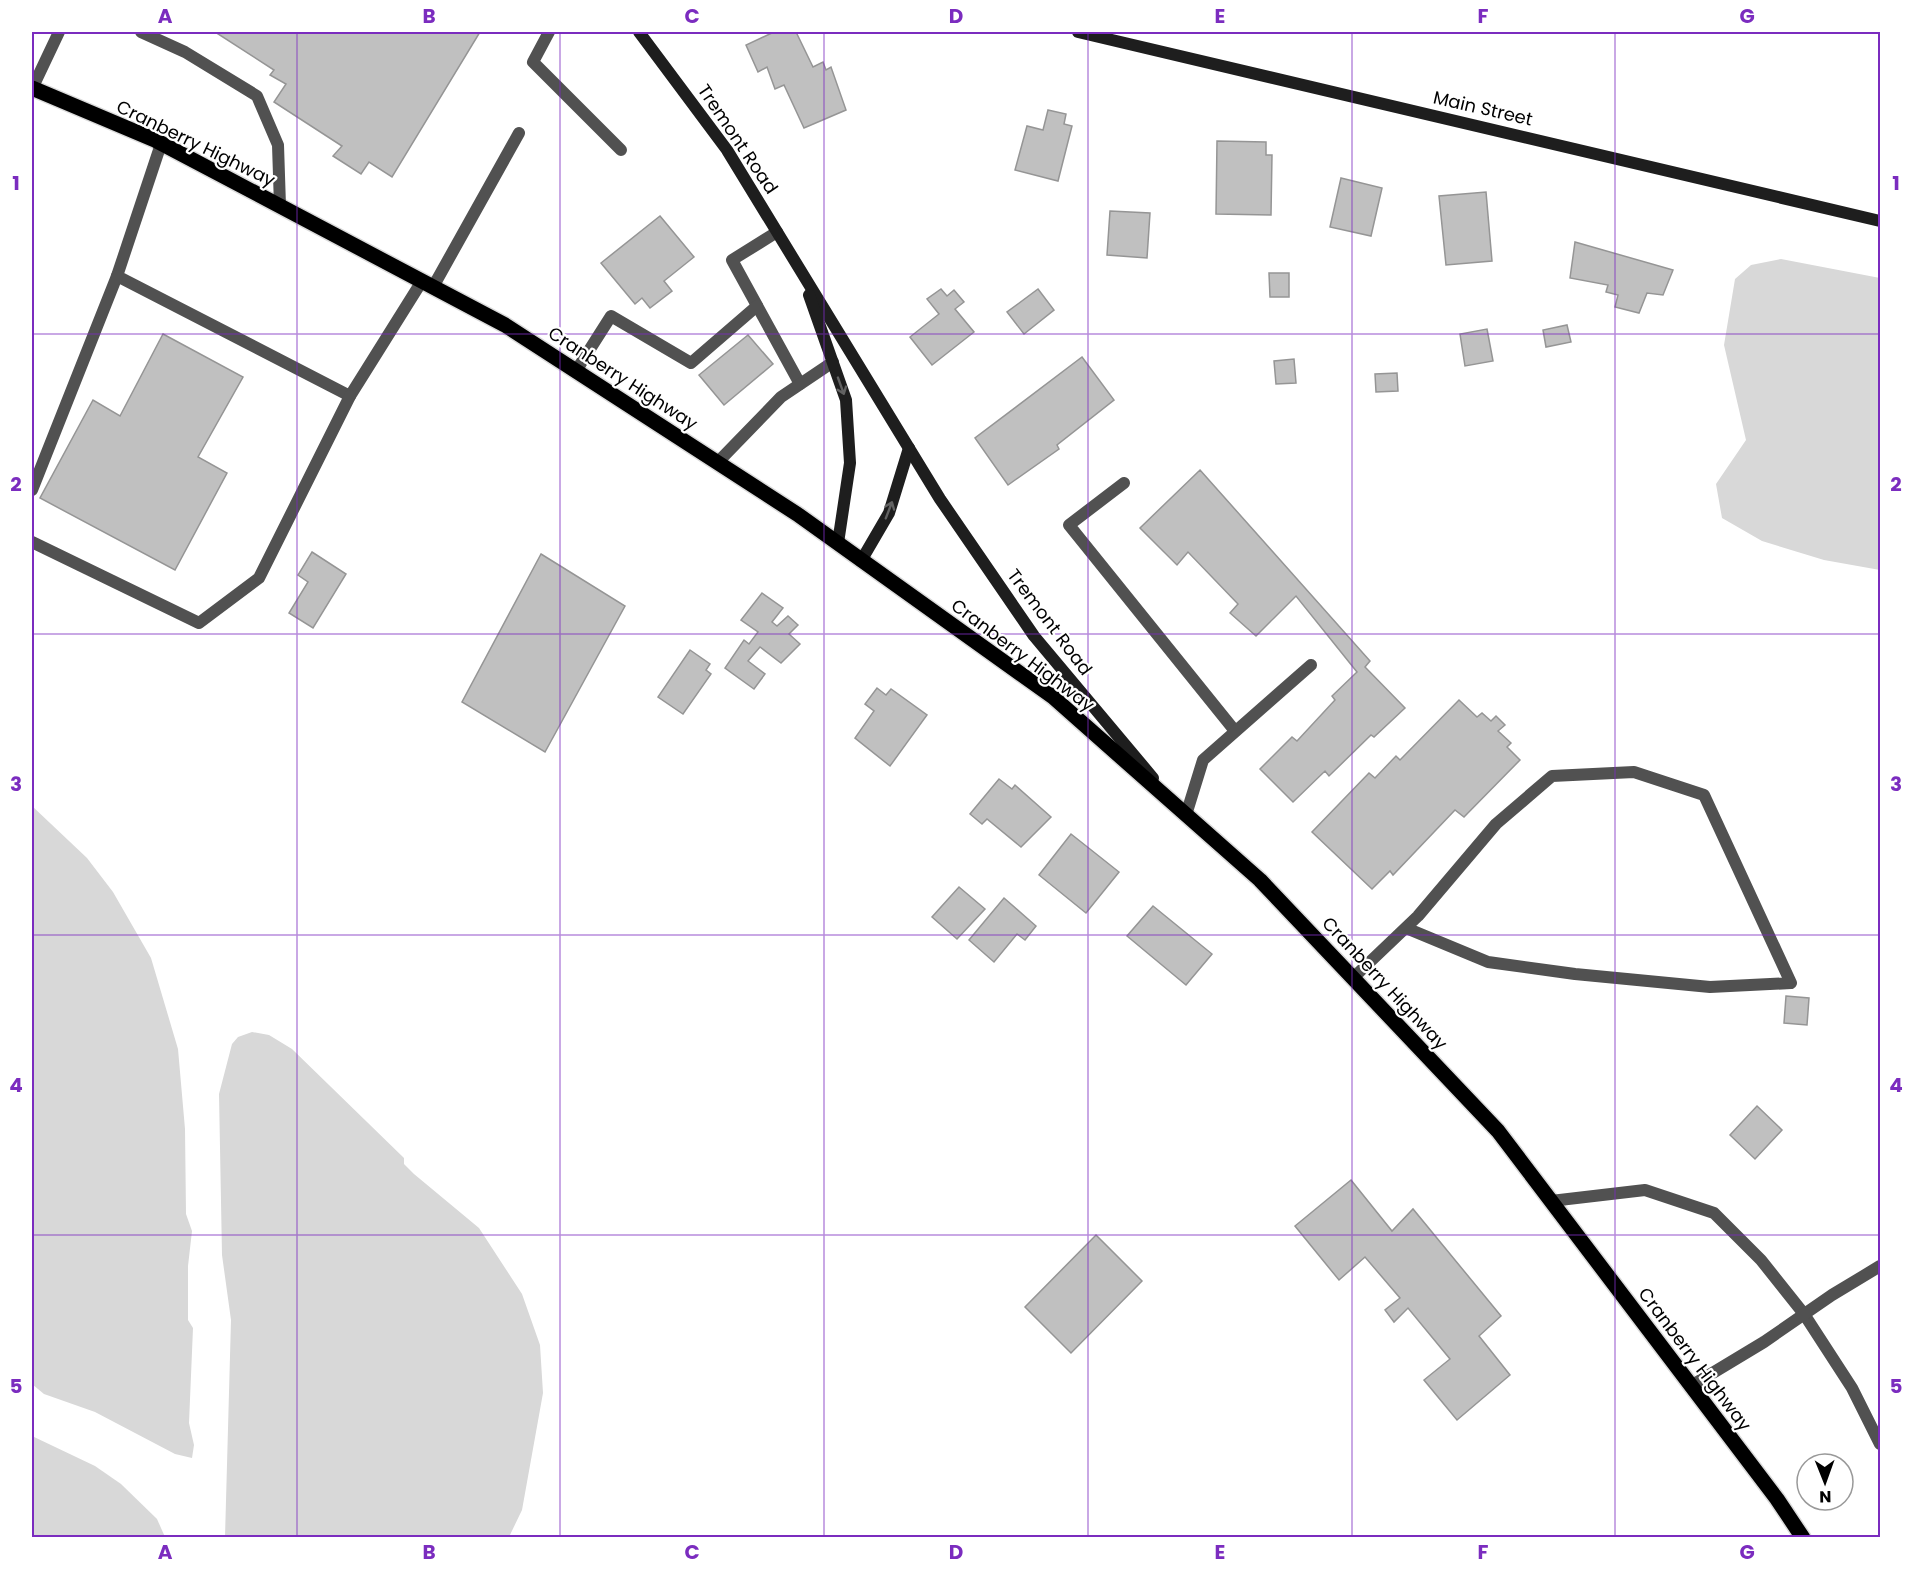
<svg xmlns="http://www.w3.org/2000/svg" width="1912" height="1569" viewBox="0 0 1912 1569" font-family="Poppins,sans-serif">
  <rect width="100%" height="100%" fill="#fff"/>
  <g fill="#d8d8d8">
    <polygon points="1781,259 1880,278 1880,570 1824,560 1762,541 1722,518 1716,484 1746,440 1724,345 1735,279 1751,265"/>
    <polygon points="32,806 87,858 113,892 151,958 178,1049 185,1129 186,1214 192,1231 188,1266 188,1320 193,1328 189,1423 194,1445 192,1458 175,1454 95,1412 44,1394 32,1384"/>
    <polygon points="252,1032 269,1035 292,1049 404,1158 404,1164 414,1174 479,1228 522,1294 540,1345 543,1393 522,1510 509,1537 225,1537 231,1320 222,1255 219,1094 232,1044 238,1037"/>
    <polygon points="32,1436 95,1466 121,1484 157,1519 165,1537 32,1537"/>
  </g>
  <g fill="#c0c0c0" stroke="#959595" stroke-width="1.5">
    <polygon points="215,32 480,32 392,177 369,162 361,174 333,156 342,146 274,102 286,84 270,75 274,70"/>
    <polygon points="774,32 796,32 813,67 823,62 826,70 831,67 846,110 804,128 784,85 775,89 767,67 758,72 746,45"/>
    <polygon points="1048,110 1066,114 1064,124 1072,126 1058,181 1015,170 1027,126 1043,130"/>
    <polygon points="1217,141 1266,142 1266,155 1272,155 1271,215 1216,214"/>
    <polygon points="1341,178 1382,188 1371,236 1330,227"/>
    <polygon points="1486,192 1492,261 1446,265 1439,196"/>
    <polygon points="1110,211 1150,213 1147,258 1107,255"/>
    <polygon points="660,216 694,257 664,281 672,291 650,308 642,298 635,304 601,263"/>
    <polygon points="1575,242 1673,270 1663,295 1647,293 1639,313 1615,307 1618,295 1606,292 1608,285 1570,278"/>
    <polygon points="1269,273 1289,273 1289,297 1270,297"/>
    <polygon points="941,289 947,296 954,290 964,302 955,309 974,332 932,365 910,337 939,314 927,299"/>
    <polygon points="1038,289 1054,310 1024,334 1007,312"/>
    <polygon points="1567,325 1571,342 1546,347 1543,330"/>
    <polygon points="1487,329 1493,361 1465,366 1460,334"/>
    <polygon points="163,334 243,377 198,457 227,473 175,570 40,498 93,400 120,416"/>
    <polygon points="748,335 773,364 724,405 699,375"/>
    <polygon points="1082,357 1114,400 1057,445 1059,449 1008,485 975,438"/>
    <polygon points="1294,359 1296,383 1276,384 1274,361"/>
    <polygon points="1397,373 1398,391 1376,392 1375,374"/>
    <polygon points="1200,470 1370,661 1365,667 1405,708 1374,737 1371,735 1329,776 1325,771 1293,802 1260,769 1292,737 1297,741 1335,700 1332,696 1357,672 1296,596 1256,636 1230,613 1238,604 1188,552 1177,565 1140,528"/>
    <polygon points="312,552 346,574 313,628 289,613 308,582 298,575"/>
    <polygon points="541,554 625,606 545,752 462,702"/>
    <polygon points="762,593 783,608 772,622 777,626 788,616 798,625 789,634 800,644 781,663 760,647 748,661 765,674 754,689 725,668 744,640 749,644 758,632 741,620"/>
    <polygon points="690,650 710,664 706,670 711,674 683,714 658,697"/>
    <polygon points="877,688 886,695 891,689 927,715 890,766 855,738 874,711 865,704"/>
    <polygon points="1459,700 1477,717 1482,713 1491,721 1496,716 1505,725 1498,731 1511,743 1507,747 1520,760 1464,817 1455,810 1393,875 1390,871 1372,889 1312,832 1369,773 1375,778 1396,756 1400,760"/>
    <polygon points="999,779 1012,789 1015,785 1051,817 1021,847 987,819 982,824 970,814"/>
    <polygon points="1071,834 1119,872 1086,913 1039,875"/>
    <polygon points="959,887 985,909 957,939 932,917"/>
    <polygon points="1004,898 1036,926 1025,940 1017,934 994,962 969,940"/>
    <polygon points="1153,906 1212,954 1186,985 1127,936"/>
    <polygon points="1786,996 1809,998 1807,1025 1784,1023"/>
    <polygon points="1757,1106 1782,1130 1755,1159 1730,1135"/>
    <polygon points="1351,1180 1392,1231 1413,1209 1501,1316 1479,1336 1510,1375 1457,1420 1424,1380 1450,1359 1408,1308 1394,1322 1385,1310 1400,1298 1365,1257 1339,1280 1295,1226"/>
    <polygon points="1096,1235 1142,1281 1071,1353 1025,1307"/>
  </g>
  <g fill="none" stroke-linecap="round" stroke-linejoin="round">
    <defs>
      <polyline id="primary" points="32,88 155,140 505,325 797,514 1053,697 1260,880 1498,1131 1777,1499 1803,1538"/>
    </defs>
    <use href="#primary" stroke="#dbdbdb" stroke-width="18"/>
    <g stroke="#515151" stroke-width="12">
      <polyline points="141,32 185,52 257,96 278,145 280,206"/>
      <polyline points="549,32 533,62 621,150"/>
      <polyline points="32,89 59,32"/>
      <polyline points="161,144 117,276 350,396 422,281"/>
      <polyline points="777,232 732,260 800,384"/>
      <polyline points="433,287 519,133"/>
      <polyline points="576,371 611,316 691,363 757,306"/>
      <polyline points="718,462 781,397 833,362"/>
      <polyline points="1124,483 1069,525 1235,731"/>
      <polyline points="32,490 117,276"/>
      <polyline points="32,542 199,623 259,578 350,396"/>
      <polyline points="1186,815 1203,760 1311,665"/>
      <polyline points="1353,978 1418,916 1496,824 1552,776 1634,772 1704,795 1791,983 1710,987 1575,974 1488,962 1406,928"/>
      <polyline points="1551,1201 1645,1190 1714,1213 1761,1260 1804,1314 1852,1388 1880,1444"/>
      <polyline points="1691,1386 1764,1342 1832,1295 1880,1266"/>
    </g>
    <g stroke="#1e1e1e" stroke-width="12">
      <polyline points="639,32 727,150 940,499 1034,636 1153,778"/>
      <polyline points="1078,32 1880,221"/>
      <polyline points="809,295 846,400 850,463 838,543"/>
      <polyline points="861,561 889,513 909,448"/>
    </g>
    <use href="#primary" stroke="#000" stroke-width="15"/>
  </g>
  <defs><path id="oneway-shaft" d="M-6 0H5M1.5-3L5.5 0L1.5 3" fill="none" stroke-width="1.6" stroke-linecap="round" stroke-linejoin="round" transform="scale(1.5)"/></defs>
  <g stroke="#626262">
    <use href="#oneway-shaft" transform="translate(841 386) rotate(70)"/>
    <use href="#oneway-shaft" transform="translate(889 510) rotate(-69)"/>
  </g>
  <path fill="none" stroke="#7b2cbf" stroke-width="1.5" stroke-opacity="0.55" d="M297,32V1538M560,32V1538M824,32V1538M1088,32V1538M1352,32V1538M1615,32V1538M32,334H1880M32,634H1880M32,935H1880M32,1235H1880"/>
  <g text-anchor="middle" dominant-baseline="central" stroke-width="4.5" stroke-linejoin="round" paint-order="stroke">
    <g font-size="18" fill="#000" stroke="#fff">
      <text transform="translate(1483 108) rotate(13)">Main Street</text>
      <text transform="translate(738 139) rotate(56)">Tremont Road</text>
      <text transform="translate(196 143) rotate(26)">Cranberry Highway</text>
      <text transform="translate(623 378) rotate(33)">Cranberry Highway</text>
      <text transform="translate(1050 622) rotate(53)">Tremont Road</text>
      <text transform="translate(1023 655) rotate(37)">Cranberry Highway</text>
      <text transform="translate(1385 983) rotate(47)">Cranberry Highway</text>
      <text transform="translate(1695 1359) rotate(53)">Cranberry Highway</text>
    </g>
  </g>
  <rect width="1912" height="1569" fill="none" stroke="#ffffff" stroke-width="66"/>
  <g transform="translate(1825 1482) rotate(179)"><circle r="28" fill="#ffffff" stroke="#999999" stroke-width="1.5"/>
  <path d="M0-4.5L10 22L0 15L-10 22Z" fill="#000000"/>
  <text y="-9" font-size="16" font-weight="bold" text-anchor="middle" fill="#000000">N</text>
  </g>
  <rect x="33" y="33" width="1846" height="1503" fill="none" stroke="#7b2cbf" stroke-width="2"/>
  <g font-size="20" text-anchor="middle" font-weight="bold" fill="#7b2cbf">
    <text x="165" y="23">A</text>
    <text x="429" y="23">B</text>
    <text x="692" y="23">C</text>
    <text x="956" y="23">D</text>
    <text x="1220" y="23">E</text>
    <text x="1483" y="23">F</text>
    <text x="1747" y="23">G</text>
    <text x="16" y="190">1</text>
    <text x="1896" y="190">1</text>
    <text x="16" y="491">2</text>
    <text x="1896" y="491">2</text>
    <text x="16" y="791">3</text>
    <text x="1896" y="791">3</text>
    <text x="16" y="1092">4</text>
    <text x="1896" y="1092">4</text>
    <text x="16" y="1393">5</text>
    <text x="1896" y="1393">5</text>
    <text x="165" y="1559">A</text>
    <text x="429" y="1559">B</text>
    <text x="692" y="1559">C</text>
    <text x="956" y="1559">D</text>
    <text x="1220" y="1559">E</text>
    <text x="1483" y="1559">F</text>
    <text x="1747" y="1559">G</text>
  </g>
</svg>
